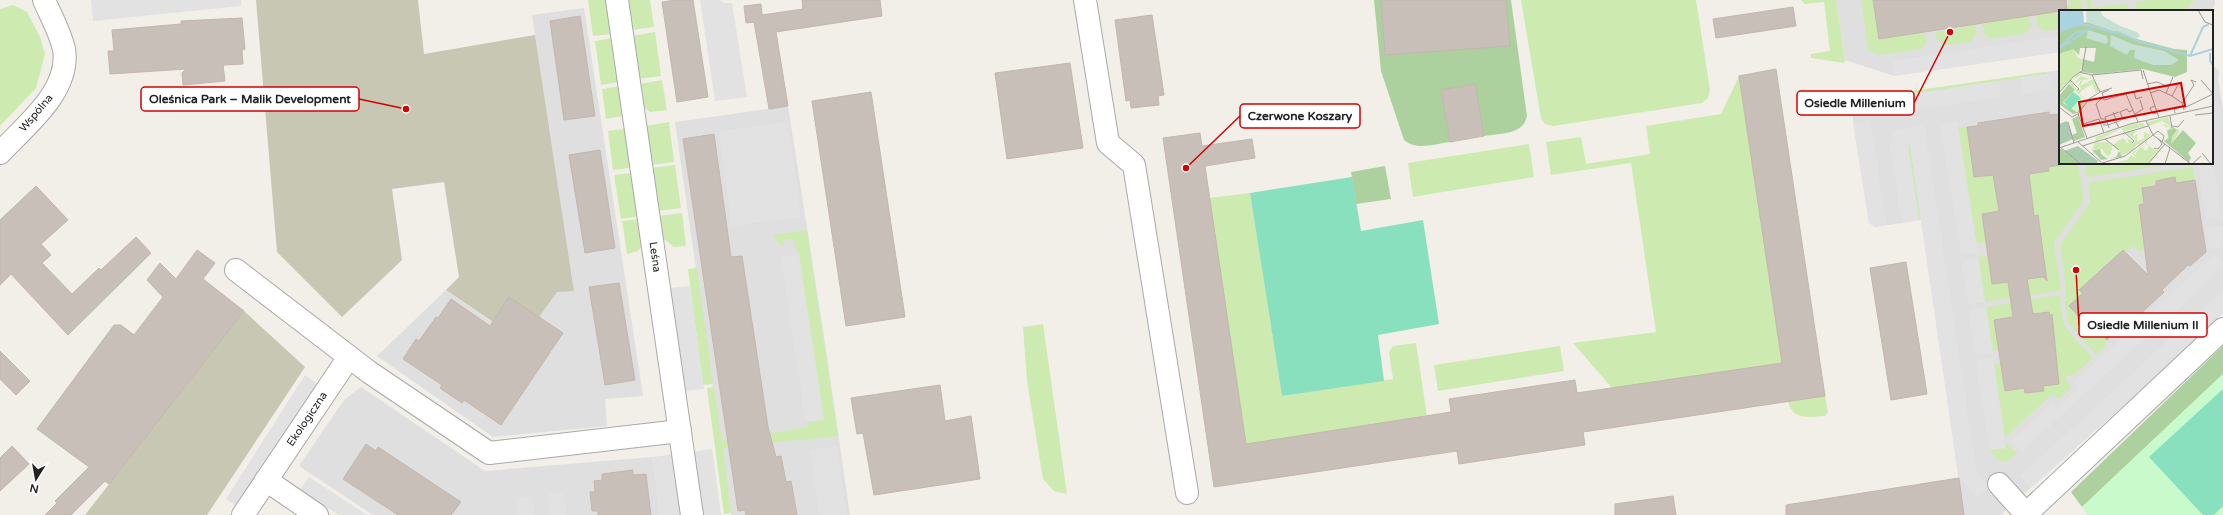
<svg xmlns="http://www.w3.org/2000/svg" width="2223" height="515" viewBox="0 0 2223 515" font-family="'Varela Round',sans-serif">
  <rect width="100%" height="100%" fill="#f2efe9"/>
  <g fill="#e0dfdf">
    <polygon points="1836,0 2215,0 2215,4 2211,11 2060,11 2060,52 1894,76 1845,60"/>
    <polygon points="584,8 643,396 605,399 607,426 493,437 377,356 446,290 492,322 509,297 574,290 532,15"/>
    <polygon points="2212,65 2219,71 2218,78 2223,110 2223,312 2001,515 1964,515 1921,220 1875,227 1869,223 1850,100 2060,70 2060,163 2212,163"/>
    <polygon points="788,106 827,356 850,515 731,515 675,122"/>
    <polygon points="361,387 485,471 653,457 660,515 373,515 299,466 344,400"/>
  </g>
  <g fill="#c7c7b4">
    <polygon points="256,0 418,0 424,54 535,35 574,291 557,292 539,317 509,297 493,322 446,290 459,277 444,182 392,189 402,260 342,317 277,252"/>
    <polygon points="244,311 305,367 207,515 85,515"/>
  </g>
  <g fill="#cdebb0">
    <polygon points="588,0 610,0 614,34 593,36"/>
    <polygon points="626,0 650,0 654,27 631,30"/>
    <polygon points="1521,0 1696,0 1710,90 1708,98 1702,103 1553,126 1545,124 1541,119"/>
    <polygon points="1801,0 1836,0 1845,60 1844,63 1811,58 1811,54 1830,51 1824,2 1805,4"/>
    <polygon points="1861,0 1873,0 1879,39 1925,33 1927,42 1922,49 1878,55 1868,49"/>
    <polygon points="1961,0 1972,0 1977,33 1971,42 1945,45 1937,40 1935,32 1965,27"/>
    <polygon points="1978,0 1997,21 2029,16 2031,26 2027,33 1990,39 1983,33"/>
    <polygon points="2070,0 2081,0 2083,11 2064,11 2068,10 2067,6 2071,5"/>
    <polygon points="2086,0 2091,0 2092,8 2127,3 2129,11 2088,11"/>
    <polygon points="2149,0 2193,0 2193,2 2186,11 2137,11 2135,2"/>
    <polygon points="13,5 27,12 40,37 45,54 36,88 0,126 0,9"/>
    <polygon points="2060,12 2060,29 2044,31 2037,26 2036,15"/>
    <polygon points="655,32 661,76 638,79 632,36"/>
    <polygon points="618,37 625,81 601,85 595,41"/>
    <polygon points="2045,72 2048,74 1871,100 1870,97"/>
    <polygon points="1739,76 1782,363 1612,388 1573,343 1656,332 1631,163 1551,175 1546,142 1581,137 1586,164 1650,154 1646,126 1721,114"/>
    <polygon points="662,80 667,110 650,112 642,105 639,84"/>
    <polygon points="625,85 627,111 623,116 606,119 602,89"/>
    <polygon points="669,122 674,162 651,165 646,126"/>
    <polygon points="1967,127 1974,177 1993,175 1994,180 2012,172 2031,174 2049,171 2048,167 2078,163 2084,200 2054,243 2061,288 2059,291 1985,302 1978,257 1988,256 1992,284 2010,281 2011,286 2028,283 2028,279 2045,266 2037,215 2034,216 2033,206 1982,214 1986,242 1976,244 1958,128"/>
    <polygon points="631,128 637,167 613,170 608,131"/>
    <polygon points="1529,144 1534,177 1413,197 1408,163"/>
    <polygon points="1908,145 1910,145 1921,220 1919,220"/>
    <polygon points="2085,163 2180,163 2090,177 2086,175"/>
    <polygon points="675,165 681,208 658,211 651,168"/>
    <polygon points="2193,167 2195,180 2176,183 2175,177 2156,181 2156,186 2143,188 2144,204 2139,206 2142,226 2154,240 2140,252 2133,246 2125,253 2122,250 2107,264 2109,267 2098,279 2094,276 2079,290 2083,293 2073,303 2081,319 2094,332 2098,329 2107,340 2104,343 2107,346 2097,355 2068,323 2065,301 2066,289 2060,245 2090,202 2088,185 2091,182"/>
    <polygon points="638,172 645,215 621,219 614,175"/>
    <polygon points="1250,193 1282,396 1393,379 1389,352 1393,346 1416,343 1427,416 1246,444 1209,198"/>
    <polygon points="682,213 686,246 674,247 664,239 659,216"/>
    <polygon points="645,218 646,241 638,251 627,254 622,221"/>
    <polygon points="807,230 838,436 723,448 731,513 724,514 707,388 714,387 722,441 808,427 807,422 824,419 798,250 795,248 794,239 783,240 784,245 780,245 772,235"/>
    <polygon points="697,268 713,384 703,385 688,269"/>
    <polygon points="2059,295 2064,326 2093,358 2074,375 2066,376 2067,381 2072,387 2059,399 2054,395 2051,395 2005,438 1994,365 2002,363 2024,388 2025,393 2044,391 2043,386 2059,374 2056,355 2053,356 2050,342 2055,341 2053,322 2050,322 2049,312 2033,314 2032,310 2012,312 2013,317 1995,319 1999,350 1992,351 1986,307"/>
    <polygon points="1043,324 1067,494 1054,491 1043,479 1027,381 1023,327"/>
    <polygon points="1560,346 1564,371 1438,391 1434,365"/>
    <path d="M1825,396L1828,412L1825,416C1810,417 1792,421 1788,401Z"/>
    <polygon points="2005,441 2017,453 2007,462 1997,460 1990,450 2006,448"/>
  </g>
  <g fill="#add19e">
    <path d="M1374,0H1511L1527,116C1523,135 1501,133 1484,136L1475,84L1441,90L1450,142C1434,144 1417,151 1404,140L1381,71Z"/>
    <polygon points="1385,166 1391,199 1356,204 1351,172"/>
    <polygon points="2223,346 2223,374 2082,507 2071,492"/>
  </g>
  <polygon fill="#c8facc" points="2223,374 2223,515 2087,515 2082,507"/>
  <g fill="#88e0be">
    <polygon points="1352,177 1361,231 1423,220 1439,324 1378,335 1384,381 1282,396 1250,193"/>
    <polygon points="2223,389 2223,506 2214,515 2203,515 2149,457"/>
  </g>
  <g fill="#e2e2e2">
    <polygon points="91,0 241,0 241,6 93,21"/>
    <polygon points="700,0 720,0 724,3 732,3 747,97 715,101"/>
    <polygon points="2060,36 2060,52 1894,76 1892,61"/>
    <polygon points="2048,74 2051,75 2053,89 2023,94 2021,77"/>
    <polygon points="1999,81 2001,97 1873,116 1871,100"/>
    <polygon points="1870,120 1886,225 1875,227 1869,223 1853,123"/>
    <polygon points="1957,121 1978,252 1961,254 1940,123"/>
    <polygon points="788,122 801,217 732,226 719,131"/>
    <polygon points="1924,125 1976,470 1990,488 1977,498 1959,478 1910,145 1908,145 1919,220 1902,223 1891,147 1893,130"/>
    <polygon points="2212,155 2221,217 2206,219 2198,163 2212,163"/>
    <polygon points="2222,225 2223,247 2209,249 2206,227"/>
    <polygon points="2214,254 2223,263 2223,267 2165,323 2153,310"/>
    <polygon points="799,255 824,420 806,422 781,257"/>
    <polygon points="1978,257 1985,302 1969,304 1962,260"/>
    <polygon points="690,286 704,389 684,391 670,288"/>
    <polygon points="2223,290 2223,313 2139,392 2031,488 2020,476"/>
    <polygon points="1986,307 1993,353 1976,355 1969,310"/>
    <polygon points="2147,316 2158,327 2022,451 2011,440 2053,402 2058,408 2079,388 2074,382"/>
    <polygon points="1993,358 2006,448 1990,450 1976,360"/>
    <polygon points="305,375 319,385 239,508 226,499"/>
    <polygon points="836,446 847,515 820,515 810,450"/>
    <polygon points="712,449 721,515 660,515 653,457"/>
    <polygon points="309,477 367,515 339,515 300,490"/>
    <polygon points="563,492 566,515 550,515 548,494"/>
    <polygon points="531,496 534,515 518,515 516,498"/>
  </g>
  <g fill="#c7bfb8" stroke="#c4b6ab">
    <polygon points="676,0 693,0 708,97 677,102 662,2"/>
    <polygon points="802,0 880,0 882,16 776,32 788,106 769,109 754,22 746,23 744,6 761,4 762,15 803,9"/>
    <polygon points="1381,0 1506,0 1510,46 1385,55"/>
    <polygon points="1873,0 2066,0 2067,10 1879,39"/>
    <polygon points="1793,7 1796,26 1716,38 1713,19"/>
    <polygon points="1152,15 1164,95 1158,96 1159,105 1131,108 1130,100 1126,101 1115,20"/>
    <polygon points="580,16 595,116 564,120 550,21"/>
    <polygon points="242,18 245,49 242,50 243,64 223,65 225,81 183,85 182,73 186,69 110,74 108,51 114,51 112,30 181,24 181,21"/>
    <polygon points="1070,63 1083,148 1007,159 995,73"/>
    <polygon points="1776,69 1825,396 1583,432 1585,445 1459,464 1457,451 1214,487 1163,138 1200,133 1202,146 1252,139 1255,158 1205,166 1246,444 1451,412 1449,399 1575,380 1577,393 1782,363 1739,76"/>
    <polygon points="1475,84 1484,136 1450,142 1441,90"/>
    <polygon points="871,92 905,317 846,326 812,101"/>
    <polygon points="2049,112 2049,115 2060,114 2060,165 2048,167 2049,171 2029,174 2034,216 2038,215 2047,281 2043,277 2027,279 2033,314 2049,312 2050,316 2052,314 2059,384 2043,386 2044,391 2025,393 2024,388 2005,391 1994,320 2013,317 2008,282 1992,284 1982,214 1999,211 1993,175 1974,177 1967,127 1978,126 1978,123"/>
    <polygon points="714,134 731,257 742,256 768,427 776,457 781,456 786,482 791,481 797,515 746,515 745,510 738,511 683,139"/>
    <polygon points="600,150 615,248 585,253 569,155"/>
    <polygon points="2175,177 2176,183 2195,180 2206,252 2190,266 2188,265 2162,290 2164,292 2124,329 2122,327 2107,340 2098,329 2094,332 2069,306 2083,293 2079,290 2123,250 2148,275 2139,205 2144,204 2142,188 2156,186 2156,181"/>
    <polygon points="36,186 68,220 41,244 51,255 42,263 72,294 99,268 101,270 136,237 151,253 68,335 11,274 0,285 0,220"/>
    <polygon points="197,250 215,263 203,279 244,311 109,484 105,481 71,515 45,515 57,503 55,501 89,467 37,429 114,325 121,325 134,335 163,297 147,280 160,263 176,279"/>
    <polygon points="1906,262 1927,394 1891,400 1870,268"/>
    <polygon points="619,283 635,380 605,385 589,287"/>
    <polygon points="509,297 563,333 501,425 464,400 462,403 440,388 442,385 403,359 416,339 419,341 436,317 438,318 451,299 490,326"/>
    <polygon points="0,351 30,381 16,395 0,379"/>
    <polygon points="940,385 945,421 971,416 980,479 874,495 863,433 857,434 851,398"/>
    <polygon points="366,444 376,451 378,447 461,502 451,515 398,515 343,479"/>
    <polygon points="12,446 29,464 0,491 0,458"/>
    <polygon points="633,470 633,475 646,474 651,515 598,515 598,511 592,511 590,492 595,492 594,481 602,480 602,474"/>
    <polygon points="1959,478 1964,515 1786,515 1786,505"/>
    <polygon points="1673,496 1676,515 1615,515 1615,504"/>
  </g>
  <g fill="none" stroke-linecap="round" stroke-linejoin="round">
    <defs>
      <g id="minor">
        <polyline points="617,0 692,515"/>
        <polyline points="1085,0 1108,143 1134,165 1187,493"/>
        <path d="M0,153C25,126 71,91 64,49C60,32 51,16 44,0"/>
        <polyline points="236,270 369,372 489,453 680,431"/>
        <polyline points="266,480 317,515"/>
        <polyline points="1999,484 2026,514"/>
        <polyline points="243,515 349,357"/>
        <polyline points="2025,515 2223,329"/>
      </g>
    </defs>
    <use href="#minor" stroke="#a9a9a9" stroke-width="24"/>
    <use href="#minor" stroke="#fff" stroke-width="22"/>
  </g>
  <g text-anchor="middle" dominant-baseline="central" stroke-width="3.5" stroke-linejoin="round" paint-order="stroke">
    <g font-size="11" fill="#222" stroke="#fff">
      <text transform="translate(36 113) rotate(-50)">Wspólna</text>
      <text transform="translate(655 257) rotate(82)">Leśna</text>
      <text transform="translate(307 419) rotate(-56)">Ekologiczna</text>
    </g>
  </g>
  <g transform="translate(2059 10)">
    <rect width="154" height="154" fill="#f2efe9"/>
    <path d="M14,38L19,48L24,49L22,59L0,82V44ZM20,63L23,64L14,70L15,73L22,66L31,69L32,65V69L24,70L21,76L34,69L40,80L37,83L33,74L22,81L21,84L27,90L33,85L27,91L10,74L12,72L19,81L22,78L19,75L23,69L16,74L13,71ZM109,107L112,116L108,117V121L112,116L121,121L111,136L104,131L109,128L108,118L103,113L109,116L110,115L103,111L90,116L88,112ZM84,113L86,116L58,123L64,121L63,118L36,132L37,127L71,115ZM72,121H78L74,124L75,127L78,123V131L85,129V122L92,125L80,135L78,134L73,141L60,146L61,140L53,135L64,128L70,135L68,128L75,133L77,130L66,122ZM88,130V134L95,139L98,141L103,137L88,154L58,152L68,150L72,145L78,149L73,143L80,138L75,143L76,145L81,136L87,141L90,136L85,133ZM48,132L53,136L52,144L48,146L43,139H33L36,133Z" fill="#cdebb0"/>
    <path d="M28,12L78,29L115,39L128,40V62L116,67L84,59L37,64L23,62L24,49L35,52L37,38H21L20,45L14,39L0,44V20ZM10,74L16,80L4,92L18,102L27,92L19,103L14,104L0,94V86ZM19,106L26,127L15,131L13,125L18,123L13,109ZM115,118L118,120L113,126L112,134L124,120L137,133L129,143L132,148L130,152L105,131L110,128L108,121ZM0,139H2L22,154H0ZM41,139L42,144L49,149L57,147L60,141L63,147L42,150L33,140Z" fill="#add19e"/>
    <path d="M41,0L44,6L61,16L78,22L81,26L78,29L28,12L27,0ZM29,20L48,26L49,32L47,34L27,28ZM52,25L73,34L105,41L120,50L112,55H94L75,48L76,40H71L68,45L51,36Z" fill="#c6e0d4"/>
    <path d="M8,111L14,129L0,135V114ZM19,136L39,151L37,154H23L5,141Z" fill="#aacbaf"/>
    <path d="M15,81L26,92L18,102L4,93Z" fill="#c8facc"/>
    <path d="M14,82L22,88L12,99L5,92Z" fill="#88e0be"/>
    <path d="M6,0H24L25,13L0,20V2Z" fill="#aad3df"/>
    <path fill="none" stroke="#aad3df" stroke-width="2" d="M0,22L18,15H30L52,22H59L76,30L131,46L154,39M0,38L17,22L27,21M1,38L32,18M151,43V51L154,55M131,46L144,17L150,14"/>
    <path fill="none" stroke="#9f9d99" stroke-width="1" d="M139,0L146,12L154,15M23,60L27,37M84,60L100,108M20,62L33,65L82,60L84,69M11,70L20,79L18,80M142,70L154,84M88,74L98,72L110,77M119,75L113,86L123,93M50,80L43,83L45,90L81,80M41,82L53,78M75,82L77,89L83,87M0,83L14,67L24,60M91,83L100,80L113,86M107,83L114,67M67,84L79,112M43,88L37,94L42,109H47M96,96L91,98L94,104L98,103M0,97L13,107L19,104L30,89L41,82L33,65M125,98L154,84M74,100L70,102L68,99L61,102L64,109L76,105M125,100L123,93L135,75L132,70L137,72M54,102L58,112L64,109M116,103L115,99L124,96M19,104L28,128M76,104L84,99L81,90M136,105L154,103M111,106L113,118M87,111L94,125L132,154M9,112L15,133M24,114L40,109L45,123M44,115H49L46,107L60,102M113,116L119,117L125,110M50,118L49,115L57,112L60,118M65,122L75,131L73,133M94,125L99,121L105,126L103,132M46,129L60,140M19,132L42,152M23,136L89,116M0,138L71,114L154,96M2,138L22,154M95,138L99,139L103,134L100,129M143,143L152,154M40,154L66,146L94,125M89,154L106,134M106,154L111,138M133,154L142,146"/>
    <path fill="#d40000" fill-opacity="0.15" stroke="#d40000" stroke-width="2" d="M122,73L126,96L24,116L20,92Z"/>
    <rect width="154" height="154" fill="none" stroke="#222" stroke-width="2"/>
  </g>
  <path fill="none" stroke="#d40000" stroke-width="1.5" d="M406 109L359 99M1950 32L1914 103M1186 168L1240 116M2076 270L2079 325"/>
  <g fill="#d40000" stroke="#fff" stroke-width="1.5">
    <circle cx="406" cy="109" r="4"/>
    <circle cx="1950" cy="32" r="4"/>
    <circle cx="1186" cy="168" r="4"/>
    <circle cx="2076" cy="270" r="4"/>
  </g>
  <g fill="#fff" stroke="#d40000" stroke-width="1.5">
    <rect x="141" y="87" width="218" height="24" rx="4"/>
    <rect x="1797" y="91" width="117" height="24" rx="4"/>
    <rect x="1240" y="104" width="120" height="24" rx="4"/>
    <rect x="2079" y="313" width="128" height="24" rx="4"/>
  </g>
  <g font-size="12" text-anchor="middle" font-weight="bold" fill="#222">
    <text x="250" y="103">Oleśnica Park – Malik Development</text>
    <text x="1855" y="107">Osiedle Millenium</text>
    <text x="1300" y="120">Czerwone Koszary</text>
    <text x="2143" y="329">Osiedle Millenium II</text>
  </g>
  <g transform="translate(36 479) rotate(191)" stroke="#ffffff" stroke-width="3" paint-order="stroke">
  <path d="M0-3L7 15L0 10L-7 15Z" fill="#222222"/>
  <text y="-6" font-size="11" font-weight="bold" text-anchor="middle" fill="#222222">N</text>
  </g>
</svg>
